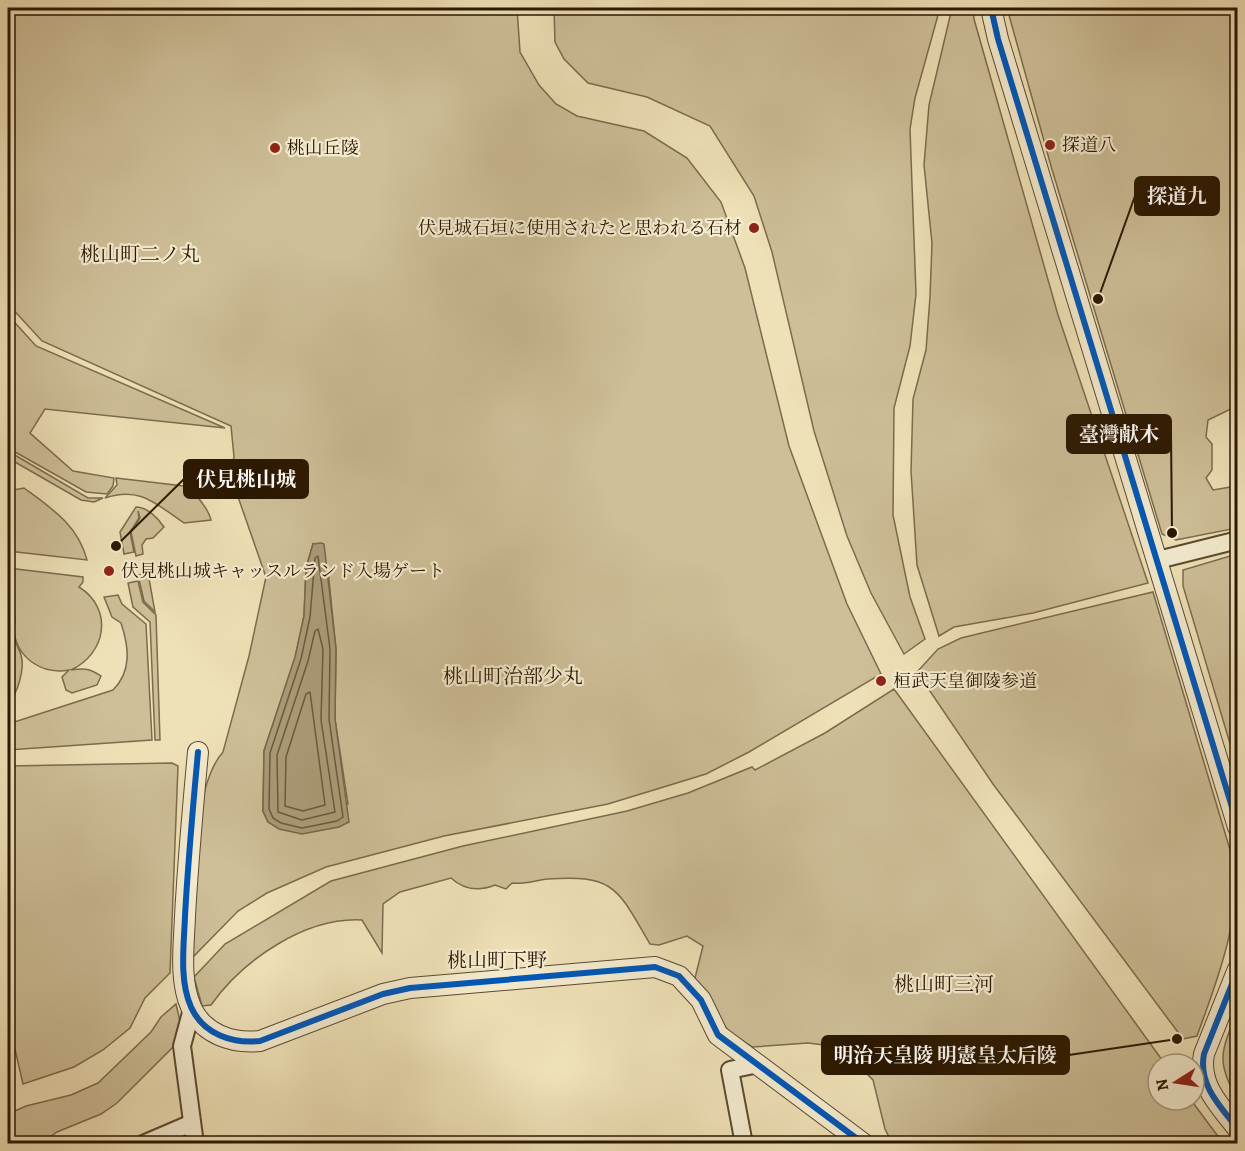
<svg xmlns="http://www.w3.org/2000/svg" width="1245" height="1151" viewBox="0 0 1245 1151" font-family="Alegreya,'Noto Serif JP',serif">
  <rect width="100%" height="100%" fill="#efe1b7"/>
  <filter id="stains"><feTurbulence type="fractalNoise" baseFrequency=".00333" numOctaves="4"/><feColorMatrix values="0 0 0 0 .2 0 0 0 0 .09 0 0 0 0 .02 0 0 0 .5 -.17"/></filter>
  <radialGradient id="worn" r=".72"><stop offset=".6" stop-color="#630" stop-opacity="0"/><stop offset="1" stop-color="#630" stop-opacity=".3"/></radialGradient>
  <g fill="#cebf98" stroke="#7c6b4c" stroke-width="1.5" fill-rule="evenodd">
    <path d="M8,8H517L520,52L539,85L556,104L577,116L644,131L687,158L721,202L745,268L789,446L847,604L881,674L749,752L706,774L608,804L444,836L326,867L267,893L238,911L193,957L191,937C194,890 192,786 223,752L249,656L266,577L230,474L234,457L231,426L42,341L8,304ZM313,544L328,570L336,649L335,719L348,804L268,822L263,811L264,751L295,658L304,616L306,568Z"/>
    <polygon points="554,8 940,8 915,98 910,129 916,294 910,346 894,408 893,515 910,597 925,639 904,654 871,593 847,536 814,431 772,252 754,196 710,126 647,97 588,83 564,59 555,42"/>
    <polygon points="952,8 973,8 974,19 1058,315 1148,583 1033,613 954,627 939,636 917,565 911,471 913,399 926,350 930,297 932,243 924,165 929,105"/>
    <polygon points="1007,8 1237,8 1237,406 1208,420 1206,437 1212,444 1212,470 1206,478 1213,490 1237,486 1237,528 1176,540 1162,534 1051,166"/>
    <polygon points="8,315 36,346 225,428 45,409 30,433 73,471 114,478 113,486 107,494 86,492 8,448"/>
    <polygon points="8,451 88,498 103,498 94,502 81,500 8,458"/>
    <path d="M116,478L192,487C197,500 208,506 211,520L184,523C156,504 140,486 105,498L117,485Z"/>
    <path d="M24,488C51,508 78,525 87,560L8,551V491Z"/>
    <path d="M136,507C147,507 158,518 164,527L153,538L146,539L142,545L143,554L136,556L131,532L140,518L138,511L139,518L130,532L134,552L124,554L120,532Z"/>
    <polygon points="1237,554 1238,554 1237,767 1183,586 1183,570"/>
    <path d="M8,568L83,577V582L79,587C114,609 106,654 71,670C83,668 89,668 101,676L97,685L72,693L66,690L62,677L69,670C43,675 18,659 14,632C14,626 16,618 14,613C7,596 7,587 8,568Z"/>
    <polygon points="148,573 155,612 144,601 138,575"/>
    <polygon points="138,581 143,602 156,615 160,740 155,740 150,622 133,607 128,583"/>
    <path d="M1153,592L1231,853C1245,913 1217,980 1197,1036L1183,1039L993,784L917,672L938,649L961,638Z"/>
    <path d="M118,595L122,604L146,624L152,740L8,750V724L113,690C132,671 129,647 121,623L112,617L104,597Z"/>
    <path d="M8,615C13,623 12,628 14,637C15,643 19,648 21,655C25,667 18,695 8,702Z"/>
    <path d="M894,689L1165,1064H1158V1100H1191L1223,1143H892L885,1129L873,1080L840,1047L808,1043L752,1047L729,1032L694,982L703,946L687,936L659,945L650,944C618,890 616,874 548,879C535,880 525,885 512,883L506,889L495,885C480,891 464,890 451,878L400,892L383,904L382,953L362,920C305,917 243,960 211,1005L202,1006L194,977L225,944L331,881L463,846L627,811L688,793L752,767L755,770L825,733Z"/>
    <polygon points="172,763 178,766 170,973 145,998 130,1028 103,1050 74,1067 23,1084 8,1019 8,766"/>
    <polygon points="176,1004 181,1026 173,1047 117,1103 101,1114 57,1132 42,1143 8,1143 8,1114 26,1106 71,1095 98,1083 151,1032 161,1017"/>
    <path d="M1237,1013V1097C1215,1063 1222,1048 1237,1013Z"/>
  </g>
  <polygon fill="#ac9c79" stroke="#786749" stroke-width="1.5" points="321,543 324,544 336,649 335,719 349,822 339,827 302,834 279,829 268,822 263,811 264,751 295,657 304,616 306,568 313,544"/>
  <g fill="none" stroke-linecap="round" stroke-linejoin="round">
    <g stroke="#6b5a3c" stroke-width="1.5">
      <polygon points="318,556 330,649 329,719 343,817 337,821 302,828 281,823 273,818 269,809 270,753 301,659 310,617 315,558"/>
      <polygon points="318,629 323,649 321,720 335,812 302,820 278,812 277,755 308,661 315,631"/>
      <polygon points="310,692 325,805 303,811 285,806 286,757 306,694"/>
    </g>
    <defs>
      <g id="minor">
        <polyline points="1158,560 1238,540"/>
        <polyline points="192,1009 182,1046 195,1144"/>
        <polyline points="143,1144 192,1123"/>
        <polyline points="744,1144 730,1070 758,1064"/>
      </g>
      <g id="tertiary">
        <polyline points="991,8 998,39 1238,827"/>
        <path d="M198,752C193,806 188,861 185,916C184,945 179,980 191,1007C203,1034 232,1044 260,1041L383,994L410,988L655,967L679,976L701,1000L718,1035L864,1144"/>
        <path d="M1238,969L1204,1054C1198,1085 1220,1106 1238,1129"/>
      </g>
    </defs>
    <use href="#minor" stroke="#5b4a2e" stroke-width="20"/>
    <use href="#tertiary" stroke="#5b4a2e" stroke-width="22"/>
    <use href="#minor" stroke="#f5ecd0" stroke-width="16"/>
    <use href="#tertiary" stroke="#f5ecd0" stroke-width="20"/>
    <defs>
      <g id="cycleway">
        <polyline points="991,8 998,39 1238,827"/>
        <path d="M198,752C193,806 188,861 185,916C184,945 179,980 191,1007C203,1034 232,1044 260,1041L383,994L410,988L655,967L679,976L701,1000L718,1035L864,1144"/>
        <path d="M1238,969L1204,1054C1198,1085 1220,1106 1238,1129"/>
      </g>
    </defs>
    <use href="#cycleway" stroke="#f5ecd0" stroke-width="10"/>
    <use href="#cycleway" stroke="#0057b8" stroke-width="6"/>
  </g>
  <g fill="#8f2418" stroke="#f5ecd0" stroke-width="2">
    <circle cx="1050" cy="145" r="6"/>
    <circle cx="275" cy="148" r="6"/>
    <circle cx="754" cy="228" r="6"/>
    <circle cx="109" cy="571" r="6"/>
    <circle cx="881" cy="681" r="6"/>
  </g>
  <g text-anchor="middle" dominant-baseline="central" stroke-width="4.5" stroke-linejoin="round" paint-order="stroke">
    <g font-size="18" fill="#2a1700" stroke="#f5ecd0" text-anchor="start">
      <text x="1062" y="145">探道八</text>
      <text x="287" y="148">桃山丘陵</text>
      <text x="742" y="228" text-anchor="end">伏見城石垣に使用されたと思われる石材</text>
      <text x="121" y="571">伏見桃山城キャッスルランド入場ゲート</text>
      <text x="893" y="681">桓武天皇御陵参道</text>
    </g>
    <g font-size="20" fill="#2a1700" stroke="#f5ecd0">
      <text x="140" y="254">桃山町二ノ丸</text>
      <text x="513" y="676">桃山町治部少丸</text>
      <text x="497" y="960">桃山町下野</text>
      <text x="944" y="984">桃山町三河</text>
    </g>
  </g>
  <path fill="none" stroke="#2a1700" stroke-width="2" d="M1098 299L1135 196M1172 533L1171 434M116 546L184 479M1177 1039L1069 1055"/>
  <g fill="#2a1700" stroke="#f5ecd0" stroke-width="2">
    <circle cx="1098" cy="299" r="6"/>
    <circle cx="1172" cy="533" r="6"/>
    <circle cx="116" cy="546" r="6"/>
    <circle cx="1177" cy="1039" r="6"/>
  </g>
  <g fill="#2a1700" stroke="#2a1700" stroke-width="2">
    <rect x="1135" y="177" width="84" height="38" rx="6"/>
    <rect x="1067" y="415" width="104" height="38" rx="6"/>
    <rect x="184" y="460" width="124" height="38" rx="6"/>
    <rect x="822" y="1036" width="247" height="38" rx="6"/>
  </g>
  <g font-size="20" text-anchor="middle" font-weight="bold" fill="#fff">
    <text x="1177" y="203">探道九</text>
    <text x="1119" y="441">臺灣献木</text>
    <text x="246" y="486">伏見桃山城</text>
    <text x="945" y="1062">明治天皇陵 明憲皇太后陵</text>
  </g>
  <rect width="1245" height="1151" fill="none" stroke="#efe1b7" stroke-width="30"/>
  <rect x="9" y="9" width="1227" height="1133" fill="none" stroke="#2a1700" stroke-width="3"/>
  <rect x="15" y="15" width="1215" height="1121" fill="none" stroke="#2a1700" stroke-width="1.5"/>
  <g transform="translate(1176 1082) rotate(258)"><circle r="28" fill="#f5ecd0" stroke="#a4977d" stroke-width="1.5"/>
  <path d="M0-4.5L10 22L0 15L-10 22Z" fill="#8f2418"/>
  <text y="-9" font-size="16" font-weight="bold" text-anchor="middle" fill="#2a1700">N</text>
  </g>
  <rect width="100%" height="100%" filter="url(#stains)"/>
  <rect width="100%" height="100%" fill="url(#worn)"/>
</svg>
